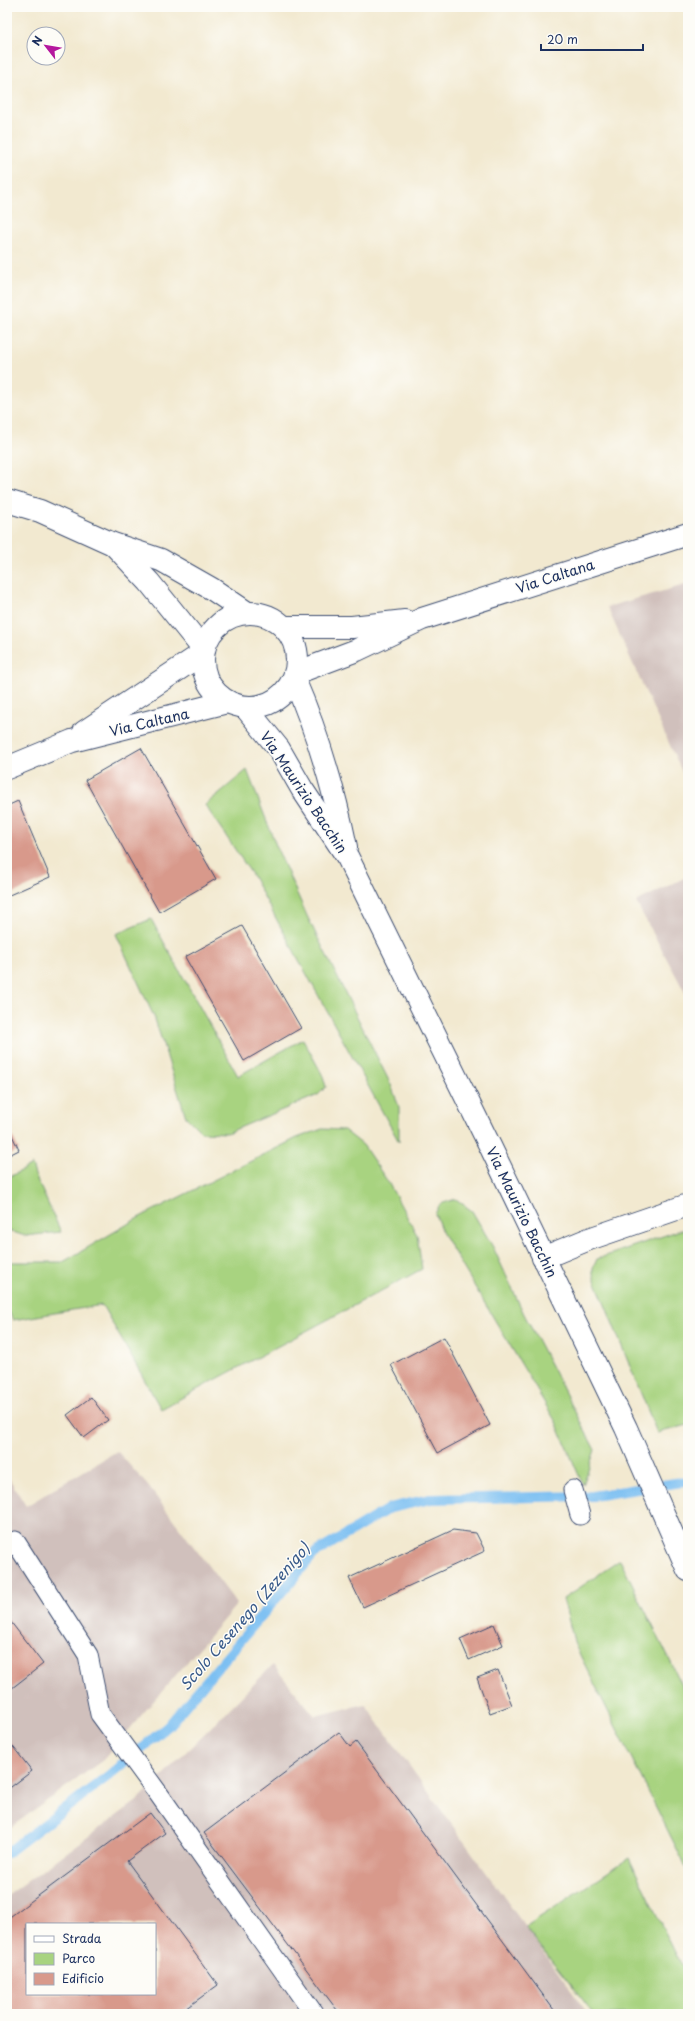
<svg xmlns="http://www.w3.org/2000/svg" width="695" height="2021" viewBox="0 0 695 2021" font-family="'Playpen Sans',sans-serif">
  <rect width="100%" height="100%" fill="#fdfcf7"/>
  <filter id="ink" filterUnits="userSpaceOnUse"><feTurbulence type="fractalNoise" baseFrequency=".025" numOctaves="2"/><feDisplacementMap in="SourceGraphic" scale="8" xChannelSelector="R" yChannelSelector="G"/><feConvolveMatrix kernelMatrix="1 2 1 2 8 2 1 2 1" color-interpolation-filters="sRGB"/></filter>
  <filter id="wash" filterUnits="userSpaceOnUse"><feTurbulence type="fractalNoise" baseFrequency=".012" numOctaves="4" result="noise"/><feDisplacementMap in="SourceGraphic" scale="16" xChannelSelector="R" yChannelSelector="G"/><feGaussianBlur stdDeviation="0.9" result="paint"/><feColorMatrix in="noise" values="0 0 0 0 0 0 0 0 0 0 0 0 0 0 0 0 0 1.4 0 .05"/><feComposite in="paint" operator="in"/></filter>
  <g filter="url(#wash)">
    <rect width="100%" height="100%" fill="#f2e9d0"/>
    <g fill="#d0c0bc" fill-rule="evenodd">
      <polygon points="688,584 688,785 607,607"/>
      <polygon points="688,876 688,998 636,902"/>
      <polygon points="117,1451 148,1486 237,1604 103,1760 7,1830 7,1475 26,1506"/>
      <path d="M273,1665L315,1716L365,1704L588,2014H7V1896L137,1801ZM27,1924H155V1994H27Z"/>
    </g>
    <g fill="#a8d380" stroke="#62816f">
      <polygon points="247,770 279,853 307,916 391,1085 399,1107 399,1142 251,873 205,805"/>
      <polygon points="151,919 238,1076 303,1039 323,1076 326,1087 318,1095 227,1133 201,1132 186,1117 155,1019 116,934"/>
      <polygon points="322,1129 344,1130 363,1145 388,1182 417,1235 422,1269 161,1409 102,1305 13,1320 7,1308 7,1262 63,1262 138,1218 297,1138"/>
      <polygon points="32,1165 35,1175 61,1232 25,1236 7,1230 7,1178"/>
      <polygon points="456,1199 472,1211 493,1247 524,1314 595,1450 583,1485 556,1422 442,1232 435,1214 440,1204"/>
      <polygon points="683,1229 688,1229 688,1425 657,1433 593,1275 593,1268 597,1259"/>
      <polygon points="620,1560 688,1697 688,1871 575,1645 563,1599"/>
      <polygon points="629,1858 688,1979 688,2014 594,2014 525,1927"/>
    </g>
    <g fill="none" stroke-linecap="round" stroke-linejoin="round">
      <polyline stroke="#7cbff2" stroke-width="10" points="7,1853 108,1776 168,1726 314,1554 390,1508 430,1499 593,1496 688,1481"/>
    </g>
    <g id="blocks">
      <g fill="#d8998b" fill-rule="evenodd">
        <polygon points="141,748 216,879 159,912 85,780"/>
        <polygon points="18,801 50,877 7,896 7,806"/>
        <polygon points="242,926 301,1028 244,1061 185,957"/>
        <polygon points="7,1125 19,1150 7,1156"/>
        <polygon points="444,1337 490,1425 438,1453 391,1365"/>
        <polygon points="91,1397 108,1420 84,1438 67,1415"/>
        <polygon points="453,1530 476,1533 485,1551 363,1607 349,1578"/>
        <polygon points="7,1617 43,1664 7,1692"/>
        <polygon points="494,1624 503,1645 469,1660 460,1639"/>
        <polygon points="498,1670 512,1705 490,1713 477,1678"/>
        <polygon points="339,1732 350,1747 356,1742 557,2014 340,2014 204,1833"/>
        <polygon points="7,1739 32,1771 7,1790"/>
        <path d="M150,1813L165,1833L127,1861L218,1985L178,2014H7V1919ZM27,1924H155V1994H27Z"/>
      </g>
    </g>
  </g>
  <g filter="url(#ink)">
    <use href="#blocks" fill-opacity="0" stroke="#3b4b6f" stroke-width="1"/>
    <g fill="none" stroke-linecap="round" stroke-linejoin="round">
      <defs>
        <g id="service">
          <polyline points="573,1490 580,1515"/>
          <polyline points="7,1547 15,1541 88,1655 100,1714 158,1793 314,2014"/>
        </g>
        <polyline id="minor" points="543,1258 589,1239 688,1205"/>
        <g id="secondary">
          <polyline points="7,501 40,511 113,544 161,560 212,589 246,612"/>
          <polyline points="115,546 149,582 204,650"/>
          <circle cx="250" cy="660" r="47"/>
          <polyline points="285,627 352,627 405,621"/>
          <polyline points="296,673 357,650 422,619 688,534"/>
          <path d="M294,679C318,734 334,789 346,847"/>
          <polyline points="245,707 279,749 302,789 348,858 491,1148 626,1428 688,1570"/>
          <polyline points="84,732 203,653"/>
          <polyline points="7,768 72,741 227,702"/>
        </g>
      </defs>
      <use href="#service" stroke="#3b4b6f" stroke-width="21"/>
      <use href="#minor" stroke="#3b4b6f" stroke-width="24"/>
      <use href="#secondary" stroke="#3b4b6f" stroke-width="24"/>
      <use href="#service" stroke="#fff" stroke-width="19"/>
      <use href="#minor" stroke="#fff" stroke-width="22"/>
      <use href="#secondary" stroke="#fff" stroke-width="22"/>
    </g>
  </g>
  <g text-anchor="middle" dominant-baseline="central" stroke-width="3" stroke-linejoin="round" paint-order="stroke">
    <g font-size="14" fill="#1b2f5e" stroke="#fdfcf7">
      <text transform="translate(555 576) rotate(-18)">Via Caltana</text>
      <text transform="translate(149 722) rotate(-13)">Via Caltana</text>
      <text transform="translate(304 792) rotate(56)">Via Maurizio Bacchin</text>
      <text transform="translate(522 1212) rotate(64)">Via Maurizio Bacchin</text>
    </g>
    <g font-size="15" font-style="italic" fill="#385a8a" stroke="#fdfcf7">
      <text transform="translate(244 1616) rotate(-49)">Scolo Cesenego (Zezenigo)</text>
    </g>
  </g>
  <rect width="695" height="2021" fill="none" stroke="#fdfcf7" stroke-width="24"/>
  <rect x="26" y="1923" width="130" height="72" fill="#fdfcf7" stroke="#a3aaba"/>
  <rect x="34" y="1936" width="20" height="6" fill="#ffffff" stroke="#a3aaba"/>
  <text x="62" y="1943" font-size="12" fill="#1b2f5e">Strada</text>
  <rect x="34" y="1953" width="20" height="12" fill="#a8d380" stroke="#a3aaba"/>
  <text x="62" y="1963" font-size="12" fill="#1b2f5e">Parco</text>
  <rect x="34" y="1973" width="20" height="12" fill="#d8998b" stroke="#a3aaba"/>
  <text x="62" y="1983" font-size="12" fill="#1b2f5e">Edificio</text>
  <g transform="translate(46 46) rotate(301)"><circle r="19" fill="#fdfcf7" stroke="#a3aaba"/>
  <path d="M0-3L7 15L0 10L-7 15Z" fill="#b5179e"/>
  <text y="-6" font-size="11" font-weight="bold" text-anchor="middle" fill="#1b2f5e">N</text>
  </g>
  <path d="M541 44v6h102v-6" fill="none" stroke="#1b2f5e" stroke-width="2"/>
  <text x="547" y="44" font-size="12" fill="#1b2f5e" stroke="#fdfcf7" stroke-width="3" paint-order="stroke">20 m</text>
</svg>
